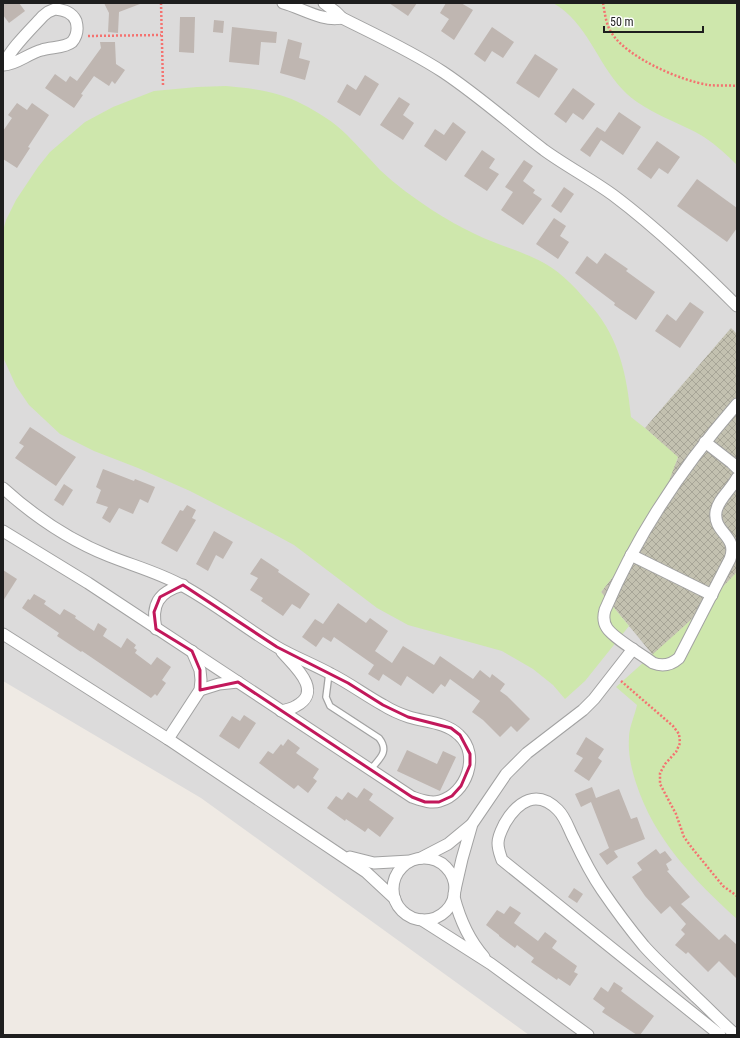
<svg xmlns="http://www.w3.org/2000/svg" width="740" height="1038" viewBox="0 0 740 1038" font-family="'Roboto Condensed',sans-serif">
  <defs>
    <pattern id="construction-cross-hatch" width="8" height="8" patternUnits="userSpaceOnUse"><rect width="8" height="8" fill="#c3c1b0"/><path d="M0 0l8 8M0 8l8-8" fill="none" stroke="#a7a597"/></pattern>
  </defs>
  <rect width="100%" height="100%" fill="#efeae4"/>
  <polygon fill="#dcdbdb" points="3,3 737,3 737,1035 529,1035 201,798 3,681"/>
  <polygon fill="url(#construction-cross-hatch)" points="731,328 737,334 737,572 691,620 653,655 601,592 634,550 678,458 645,428"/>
  <g fill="#cee7ac">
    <path d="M553,3H737V165C727,155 716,145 704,137C678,121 645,113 623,90C597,63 587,22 553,3Z"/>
    <path d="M226,86C251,88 280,92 302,104C318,112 334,122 347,135C358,146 369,158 380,170C396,185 414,198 432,210C446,219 460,227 475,234C497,245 522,251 544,263C563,273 579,292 593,308C620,340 627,377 631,417L645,428L678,457L660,505L634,550L601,592L629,626L585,681L565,699L553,685L533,669L502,651L408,625L377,608L294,545L270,532L190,491L138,468L94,451L60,434L29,405L16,386L3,357V231L6,220L16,200L38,167L50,152L85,122L113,107L154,91L197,87Z"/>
    <path d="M737,572V919C694,880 654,839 636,783C631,767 628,754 629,738C629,727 635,715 637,705L616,687L691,620Z"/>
  </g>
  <g fill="#bfb6b1">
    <polygon points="3,3 19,3 25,11 9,23 3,15"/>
    <polygon points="104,3 140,3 140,4 119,12 118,33 108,32 109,13"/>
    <polygon points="389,3 417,3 408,16"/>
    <polygon points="446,3 461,3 473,10 454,40 441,31 449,19 440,13"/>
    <polygon points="180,17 195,17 194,53 179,52"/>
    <polygon points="214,20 224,21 223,33 213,32"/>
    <polygon points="232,27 277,32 276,43 261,42 259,65 229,62"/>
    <polygon points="492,27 514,42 503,58 492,51 485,62 474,54"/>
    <polygon points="288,39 302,43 299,58 310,61 305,80 280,73"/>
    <polygon points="100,42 115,42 116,64 125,70 115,84 112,81 109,86 94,76 81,94 83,95 74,108 45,88 55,74 66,82 70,76 77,81 101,48"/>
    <polygon points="535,54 558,69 539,98 516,83"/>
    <polygon points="365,75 379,84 360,116 337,102 347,84 356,90"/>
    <polygon points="573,88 595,104 583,120 573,113 566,123 554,114"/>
    <polygon points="399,97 410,104 403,115 414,123 403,140 380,125"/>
    <polygon points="17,103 27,110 32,103 49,115 28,147 30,148 17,168 3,159 3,131 12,118 8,115"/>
    <polygon points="619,112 641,127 623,155 601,140 590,157 580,150 597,127 605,132"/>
    <polygon points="453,122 466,132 446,161 424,146 435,129 444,135"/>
    <polygon points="657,141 680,157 668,174 659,168 651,179 637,169"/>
    <polygon points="482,150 495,159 489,168 499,174 487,191 464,176"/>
    <polygon points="524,160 533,166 523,181 535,190 533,193 542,199 523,225 501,210 513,192 505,187"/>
    <polygon points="697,179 737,208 737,228 727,242 677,206"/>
    <polygon points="564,187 574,194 561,213 551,206"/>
    <polygon points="554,218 566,226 560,236 569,242 558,259 536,244"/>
    <polygon points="605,253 628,269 626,271 655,292 636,320 614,305 615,303 575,273 587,256 597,264"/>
    <polygon points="690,302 704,312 680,348 655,331 667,314 676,321"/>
    <polygon points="30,427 76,457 56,486 15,458 24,446 19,443"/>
    <polygon points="103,469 134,481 135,479 155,487 148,503 140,499 133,514 119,508 110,523 102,518 108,507 96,503 101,490 96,487"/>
    <polygon points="64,484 73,490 63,506 54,500"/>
    <polygon points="187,505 196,510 192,518 196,520 177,552 161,543 180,510 183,511"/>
    <polygon points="214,531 233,542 223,559 216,555 208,571 196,564"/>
    <polygon points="261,558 279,570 278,572 310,594 300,609 292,604 283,616 261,601 263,598 250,590 258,578 250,574"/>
    <polygon points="3,570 17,579 3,601"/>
    <polygon points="34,594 46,601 44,604 60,615 64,609 76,616 75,618 94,631 98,623 107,629 103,636 121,648 127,638 136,645 134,648 137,650 135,653 151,665 157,657 171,667 162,680 166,683 157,696 155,694 151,698 82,651 81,652 57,636 59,633 22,608 28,599 30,600"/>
    <polygon points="338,603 366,623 370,618 388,631 375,651 392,663 403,646 434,665 440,656 473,679 480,670 490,678 492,674 505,684 500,691 507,696 530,719 517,732 511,726 500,737 483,720 472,712 480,701 450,679 445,687 441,684 433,694 407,676 401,686 383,674 379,681 368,674 374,665 334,637 331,642 323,637 316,647 302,637 315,619 323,624"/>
    <polygon points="244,715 256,723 239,749 219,736 232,716 240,721"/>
    <polygon points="586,737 604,749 598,758 602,761 589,781 574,771 583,758 576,754"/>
    <polygon points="288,739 300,748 296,753 319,769 313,778 317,781 308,793 298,785 294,789 259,763 268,751 273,754 281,744 283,746"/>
    <polygon points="407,750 437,764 443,751 456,757 440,791 397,771"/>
    <polygon points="592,787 596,798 619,789 631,819 637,817 645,839 614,851 618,857 607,865 599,854 609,848 591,802 581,807 575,794"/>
    <polygon points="364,788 373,794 369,800 394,818 380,837 368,828 365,832 346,819 345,821 327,808 336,796 342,800 348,792 357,798"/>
    <polygon points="656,849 660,854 665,851 672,860 666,864 669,870 667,871 690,897 681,904 719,940 725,934 737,945 737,979 719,961 708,972 688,952 686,954 675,945 685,934 681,930 686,924 670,906 661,914 645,896 632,877 642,870 637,863"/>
    <polygon points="574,888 583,894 577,903 568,897"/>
    <polygon points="510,906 521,913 514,923 538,941 545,932 557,941 552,948 577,966 574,972 578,974 570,986 558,978 557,980 531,962 534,958 517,945 515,948 499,936 499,935 486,925 497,910 504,914"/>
    <polygon points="614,982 623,988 621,991 654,1016 640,1035 637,1035 602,1012 605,1008 593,999 601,987 608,992"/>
  </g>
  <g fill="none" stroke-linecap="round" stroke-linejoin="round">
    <defs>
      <path id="service" d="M329,673L326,697L330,706L379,738C390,752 379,759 370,770"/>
      <g id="minor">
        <path d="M283,3C302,8 322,22 342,18L336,12L324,3"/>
        <path d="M55,9C64,10 72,12 76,21C78,28 77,36 72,42C65,48 51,47 42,50C29,53 16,65 4,65C8,51 32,28 43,16L48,12Z"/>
        <path d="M342,18C376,35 411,51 443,72C479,96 510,124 544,150C566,166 591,179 613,195C657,228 698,267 737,306"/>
        <path d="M737,404C683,466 637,534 605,610C603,617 603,622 607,628C613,638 643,655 653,663C663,667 671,665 679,658L730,559C739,536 713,533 716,512C718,499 731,490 737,478"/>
        <polyline points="705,442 732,463 737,468"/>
        <path d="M3,488C35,517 69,540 109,556C134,566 160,573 183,586C216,604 245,628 277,647C294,657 313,664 331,674C349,683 365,695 383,705C391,710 400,714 409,717C425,722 446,722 459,735C481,755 466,794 440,801C431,804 421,800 412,797L88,583L3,531"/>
        <polyline points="631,555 712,595"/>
        <path d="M156,629C151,605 158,592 183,585"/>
        <polyline points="3,634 168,739 366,872 395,899"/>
        <polyline points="200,690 219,684 238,682"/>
        <path d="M281,711C286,710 291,709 296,706C324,691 294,666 282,652"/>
        <polyline points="168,739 200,690 201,680 200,670 192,651"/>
        <polyline points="350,857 374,863 410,861"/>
        <polyline points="421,858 448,844 471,825"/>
        <circle cx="424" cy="889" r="31"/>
        <polyline points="454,894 462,859 472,824 506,774 527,753 583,710 594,699 633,649"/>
        <path d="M454,897C460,920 468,939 484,957"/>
        <polyline points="422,920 491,964 588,1035"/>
        <path d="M720,1035L502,860C500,854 498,850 498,843C498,836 502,829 505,823C518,801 537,789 558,810C566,818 569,830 574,839C582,856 591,874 602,890C615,909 629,928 644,946C660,964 679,980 696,997C709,1009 722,1023 736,1035"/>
      </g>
    </defs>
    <use href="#service" stroke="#a2a2a2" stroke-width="8"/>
    <use href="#minor" stroke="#a2a2a2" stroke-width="13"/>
    <g stroke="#f47270" stroke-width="2.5" stroke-dasharray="2 2" stroke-linecap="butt">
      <polyline points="161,3 163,85"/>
      <path d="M603,3C605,14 606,26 613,35C629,58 681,81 709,85C718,86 728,85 737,86"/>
      <polyline points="88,36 161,35"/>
      <polyline points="621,681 673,726 679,734 680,743 676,752 665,764 660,773 660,784 676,814 684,837 692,848 723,886 737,896"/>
    </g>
    <use href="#service" stroke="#fff" stroke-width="5.5"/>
    <use href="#minor" stroke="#fff" stroke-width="11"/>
  </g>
  <path fill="none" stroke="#c2185b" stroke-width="3" stroke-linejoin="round" d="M183,585L277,647L348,683L383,705L408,717L451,728L460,735L470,754V765L461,786L452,796L439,802H425L412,797L238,682L200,690V670L192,651L156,629L154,612L160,597Z"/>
  <rect width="740" height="1038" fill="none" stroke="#1e1e1e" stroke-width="8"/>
  <path d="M604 26v6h99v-6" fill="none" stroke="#1e1e1e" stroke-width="2"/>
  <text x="610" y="26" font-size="12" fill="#1e1e1e" stroke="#ffffff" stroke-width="3" paint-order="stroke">50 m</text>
</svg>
